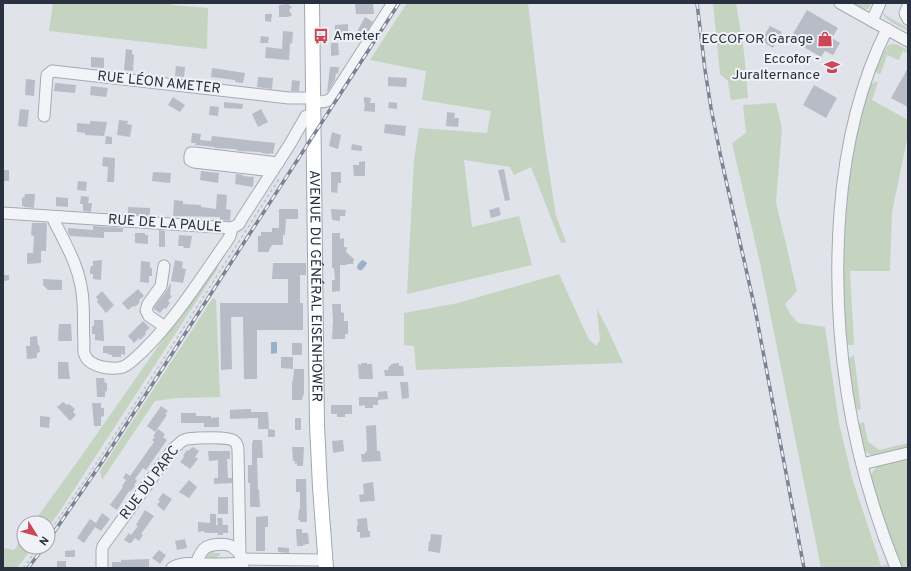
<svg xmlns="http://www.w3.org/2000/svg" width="911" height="571" viewBox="0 0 911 571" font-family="Overpass,sans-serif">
  <rect width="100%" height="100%" fill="#e0e3e9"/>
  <g fill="#c5d3c1">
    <polygon points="53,3 172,3 172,5 208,8 207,49 49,31"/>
    <polygon points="407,3 528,3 544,139 556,216 566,242 561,243 531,167 514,175 510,167 464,160 472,227 519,216 532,265 407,294 414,160 419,128 487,133 491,111 422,100 426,71 370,60"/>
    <polygon points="713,3 736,3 744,52 748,98 731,100 728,81 720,74"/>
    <polygon points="848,3 872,3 868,9 863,10"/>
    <path d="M885,4L883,12L885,15L908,28V31C901,27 881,19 882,10C883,8 884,6 885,4Z"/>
    <polygon points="892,44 898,45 908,50 908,53 903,51 899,60 887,55 880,75 874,71 881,49 885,50 888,45"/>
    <polygon points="874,82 878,82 872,100 908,120 908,135 892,212 890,271 850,271 854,345 849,345 846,344 844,338 843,234 852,146 864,97 870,85"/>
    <polygon points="776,103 782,128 776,202 797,291 785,304 790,314 798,323 825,327 839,423 852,478 881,566 889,564 891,568 821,568 760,263 732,143 746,133 743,105"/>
    <polygon points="219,263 218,268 58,514 48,527 48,523 33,523 80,458 215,265"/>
    <polygon points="559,274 588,338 596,346 600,340 597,309 608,330 623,363 416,370 414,346 404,345 404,313 458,303"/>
    <polygon points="213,298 216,300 220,397 177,398 155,401 102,480 100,471"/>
    <polygon points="854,355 861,409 859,410 855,408 848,359"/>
    <polygon points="864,422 868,442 879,450 908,443 908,449 874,456 867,453 863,448 857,424"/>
    <path d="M908,458V568H900L886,530L871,478C872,471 875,467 881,464Z"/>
    <polygon points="24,536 24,547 33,547 17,568 3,568 3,548 14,550"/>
    <polygon points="214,547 214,553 220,553 220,556 217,556 217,562 206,559 207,553"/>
  </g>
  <g fill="#9bb0c9">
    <path d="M363,260L367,263L366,265L362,270H359L357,268C357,265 360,261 363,260Z"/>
    <polygon points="271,342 277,342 277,353 271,354"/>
  </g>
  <g fill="#b7bcc6">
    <polygon points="355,3 373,3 374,14 356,14"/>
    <polygon points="288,4 292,7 289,10 292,15 288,17 279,17 279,5"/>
    <polygon points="807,10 838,28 832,38 840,43 833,55 825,51 821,57 790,39"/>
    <polygon points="265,14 272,14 271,22 265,21"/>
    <polygon points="365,17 373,22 362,39 355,35"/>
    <polygon points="348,24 348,34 335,34 335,25"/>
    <polygon points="770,26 782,32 773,48 761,41"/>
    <polygon points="283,31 293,32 292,44 290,43 289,60 265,58 266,47 282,49"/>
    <polygon points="261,36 269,37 268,43 260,43"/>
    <polygon points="331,43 338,43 339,55 331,56"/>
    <polygon points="126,49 132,50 132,54 134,55 133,71 124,70"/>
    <polygon points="91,57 104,58 104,68 91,67"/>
    <polygon points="176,66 185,67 184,77 175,76"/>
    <polygon points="330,67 339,67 338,74 336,73 335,80 327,93"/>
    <polygon points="212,68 245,73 243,83 235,82 235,80 211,77"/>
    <polygon points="908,68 908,107 891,98"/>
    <polygon points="258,77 273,78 272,89 257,87"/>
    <polygon points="388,77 407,78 406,87 388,86"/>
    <polygon points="26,79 35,80 34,96 25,95"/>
    <polygon points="292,80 300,81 299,91 291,91"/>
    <polygon points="55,83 76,85 75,93 54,91"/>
    <polygon points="814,85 837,98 826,118 803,105"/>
    <polygon points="91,86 108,88 106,97 90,95"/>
    <polygon points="173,97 185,105 180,112 168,105"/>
    <polygon points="364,97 371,98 370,103 375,103 375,112 364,111 365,103 364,103"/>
    <polygon points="224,102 243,104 242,109 224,108"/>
    <polygon points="389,102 397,103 397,109 388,108"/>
    <polygon points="210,106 219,107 218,116 209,115"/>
    <polygon points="20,109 29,110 27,127 18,126"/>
    <polygon points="261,109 268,122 258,127 252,114"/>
    <polygon points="447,112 455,113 454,118 459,118 458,127 446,126"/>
    <polygon points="119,120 128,121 127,124 132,125 130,137 117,135"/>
    <polygon points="90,121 107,122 104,136 85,135 85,133 77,132 77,123 90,124"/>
    <polygon points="385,124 406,126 405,136 384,133"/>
    <polygon points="332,132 341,135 338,149 329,146"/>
    <polygon points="192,133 201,134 200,140 211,141 212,136 275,143 273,154 269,153 269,154 261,153 261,152 238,151 238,150 234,149 215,148 215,147 195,145 196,143 191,143"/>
    <polygon points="106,136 112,137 112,144 105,144"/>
    <polygon points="352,144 362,146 362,151 351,150"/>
    <polygon points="103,157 115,158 114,182 107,182 108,167 102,166"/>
    <polygon points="365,161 365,176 354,176 353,165 359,165 359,162"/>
    <polygon points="504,169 510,200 505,201 498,170"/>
    <rect x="3" y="170" width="6" height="11"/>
    <polygon points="201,171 219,173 218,183 200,180"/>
    <polygon points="153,172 171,173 170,183 152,181"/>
    <polygon points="331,172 341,172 341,183 338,183 337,193 331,192"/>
    <polygon points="236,174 243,175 243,176 254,177 253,187 235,184"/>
    <polygon points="78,181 87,182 86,191 77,190"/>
    <polygon points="25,194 35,194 34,208 24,207 24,206 22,206 22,197 24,198"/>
    <polygon points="217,194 227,195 226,209 231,210 230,221 220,220 220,217 173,216 174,200 183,201 183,204 201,205 201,207 216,209"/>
    <polygon points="81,196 89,197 88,203 92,203 91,212 83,211 83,204 80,204"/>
    <polygon points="56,197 68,198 68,207 56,206"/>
    <polygon points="128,207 150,208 150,216 128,214"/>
    <polygon points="499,207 501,215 491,218 489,210"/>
    <polygon points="279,209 298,209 298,219 286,219 285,235 283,235 283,245 272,245 269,250 269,252 258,252 258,236 261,236 261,232 272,232 272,228 279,228"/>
    <polygon points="331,209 346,210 345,216 340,216 340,221 332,220"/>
    <polygon points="32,223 47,223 46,251 41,251 41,263 27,264 27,253 33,253 34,236 31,235"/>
    <polygon points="93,226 123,228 123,232 104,232 104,238 70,236 68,232 68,228 93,230"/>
    <polygon points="159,230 165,231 165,247 159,247"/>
    <polygon points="135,233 145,233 145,235 148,235 148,244 135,243"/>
    <polygon points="332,233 340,233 340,239 344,238 344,247 347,247 346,252 354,259 353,264 347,264 347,265 340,265 340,291 332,292 332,280 335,280 334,268 332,268"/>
    <polygon points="179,235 192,236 190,248 184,248 183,246 178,246"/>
    <polygon points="102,260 101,280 93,279 93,274 90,274 90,270 91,266 93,266 93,261"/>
    <polygon points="175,260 183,262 182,268 186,269 183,283 171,281"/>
    <polygon points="141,261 150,262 150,268 152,268 152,276 149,276 149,283 140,282"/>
    <polygon points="273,263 306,263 306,275 300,275 300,303 303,303 303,330 257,330 257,379 244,379 243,317 231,317 232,369 221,370 220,303 288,303 288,279 272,279"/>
    <polygon points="3,275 9,275 9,280 4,281"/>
    <polygon points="43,279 62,280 62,290 48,290 43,285"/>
    <polygon points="171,282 170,295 172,296 168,301 170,303 166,309 164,308 160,313 154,309 154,307 167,290"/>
    <polygon points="138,289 144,296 139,300 140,302 137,305 134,307 133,306 128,310 122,303"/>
    <polygon points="102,291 114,305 106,313 97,302 98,300 96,297"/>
    <polygon points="332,304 341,304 341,312 344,313 344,321 348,321 348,334 345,334 345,339 332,339 333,320"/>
    <polygon points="94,320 103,320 104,341 95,340 95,334 92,334 92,326 94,326"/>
    <polygon points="143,321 150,328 145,332 146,334 140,340 139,338 134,343 128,336"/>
    <polygon points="59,324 71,324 72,341 58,341"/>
    <polygon points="37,336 38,345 39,345 40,352 37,353 37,358 27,359 26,346 30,346 30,337"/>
    <rect x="292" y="343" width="10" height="12"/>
    <polygon points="103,346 125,346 125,355 121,354 121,357 112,357 112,355 107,354 107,353 103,353"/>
    <polygon points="281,357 293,357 293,369 281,368"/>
    <polygon points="58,362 68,362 70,379 58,379"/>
    <polygon points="361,363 367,363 367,364 372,364 373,379 359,379 358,364 361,365"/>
    <polygon points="399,363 399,366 403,366 404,376 385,376 384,370 388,370 389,366 391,366 391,364"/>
    <polygon points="294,369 304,369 304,395 303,395 302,400 292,400 292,381 293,381"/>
    <polygon points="96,378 104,378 105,383 107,383 107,391 105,392 105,397 97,397"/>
    <polygon points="400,382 408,382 409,398 402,399"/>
    <polygon points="387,391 388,399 378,400 378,405 373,405 373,408 365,408 365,405 359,406 359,397 378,397 378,392"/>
    <polygon points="63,402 67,405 69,404 75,409 73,412 76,415 70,421 57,407"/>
    <polygon points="92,403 101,403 101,408 104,408 104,416 101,417 101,426 94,426"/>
    <polygon points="331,405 352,405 352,414 345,414 345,417 337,417 337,414 331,414"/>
    <polygon points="161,406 168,411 165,414 167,415 155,432 147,426"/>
    <polygon points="246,409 251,409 251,412 268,412 269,429 258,429 258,418 230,419 230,410"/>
    <polygon points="181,413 196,413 196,416 211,416 211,418 219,417 219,427 204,427 204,423 181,423"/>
    <polygon points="40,416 50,417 49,428 40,427"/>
    <rect x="295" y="418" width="6" height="12"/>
    <polygon points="376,425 377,451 380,451 381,461 362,462 361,454 365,454 365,452 367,451 366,426"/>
    <polygon points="158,429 165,434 163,437 167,440 146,470 143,468 135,479 137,481 134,485 135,486 130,492 129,491 117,510 110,505 123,487 122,486 126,480 123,478 126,473 130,476 154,442 152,440 155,437 153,436"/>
    <polygon points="268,429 275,430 275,437 268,437"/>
    <polygon points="253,440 262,440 263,458 257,458 258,490 259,489 260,507 250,507 250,483 248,483 248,465 252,465 252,442 253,442"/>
    <polygon points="343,440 344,451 333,453 332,441"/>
    <polygon points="193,447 199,451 195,457 198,459 190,469 180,462 184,457 183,456 187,450 188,451"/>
    <polygon points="292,447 304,447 303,466 297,466 297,463 295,464 295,461 293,461"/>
    <polygon points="208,451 230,451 230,459 227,459 228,478 232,478 232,483 214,484 214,478 218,478 218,460 209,461"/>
    <polygon points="296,479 306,479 307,522 300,522 300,520 298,520 299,509 300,509 300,492 296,492"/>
    <polygon points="189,480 197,487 189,498 179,492"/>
    <polygon points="373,482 375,501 360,502 359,495 364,494 363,484"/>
    <polygon points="163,493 172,499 164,511 157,505 160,501 158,500"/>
    <rect x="218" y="497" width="10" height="17"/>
    <polygon points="145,510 154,516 141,534 143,535 139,541 135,538 131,543 129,543 124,540 129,533 131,535 138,526 136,525"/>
    <polygon points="102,513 110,519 101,531 95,527 84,543 77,538 90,519 96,523"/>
    <polygon points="210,514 216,514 216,525 218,525 217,518 222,518 223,525 228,525 228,533 223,533 223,535 218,535 218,533 205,533 204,531 198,532 198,522 210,523"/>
    <polygon points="268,516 268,527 265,527 265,551 256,551 256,517"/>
    <polygon points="367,518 368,531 370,531 370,537 360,538 360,532 357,532 357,525 358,525 357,519"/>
    <polygon points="296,529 302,529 302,533 308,533 309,544 305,544 305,545 303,545 303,546 297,546"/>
    <polygon points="431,534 442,535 440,553 428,551 429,541 430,542"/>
    <polygon points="185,539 187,548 177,550 175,541"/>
    <polygon points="278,547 289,548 289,553 278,552"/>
    <polygon points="75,550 75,557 65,557 65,551"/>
    <polygon points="159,550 166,555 160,564 152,558"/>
    <polygon points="149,559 149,568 112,568 112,562 121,562 121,560"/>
    <rect x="57" y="561" width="9" height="7"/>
  </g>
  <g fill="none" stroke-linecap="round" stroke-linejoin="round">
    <defs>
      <g id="minor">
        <polyline points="840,3 908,41"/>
        <polyline points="908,6 905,13 908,19"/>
        <polyline points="872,21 880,3"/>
        <path d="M887,29C858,87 845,148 840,212C831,334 850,455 896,568"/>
        <path d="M313,102C320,102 326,103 332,98L393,3"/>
        <polyline points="44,116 47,75 52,71 289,98 313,98"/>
        <polyline points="273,171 194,162 190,160 190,156 191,153 194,153 278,163"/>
        <polyline points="3,213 232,228 239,224 241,220 290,144 306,116 314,114"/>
        <path d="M54,217V221C68,248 82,272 83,303C84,317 83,330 84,343C84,347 83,352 85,355C87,362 95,365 102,367C108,368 117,369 123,367C130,364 136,357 142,352C175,320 201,278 227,241L230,236L232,228"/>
        <polyline points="164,266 161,286 148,304 146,310 149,316 165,327"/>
        <polyline points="862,464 908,453"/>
        <polyline points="242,559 325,560"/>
        <path d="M196,563C198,559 200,553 204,549C209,544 224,543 231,546C235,548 237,551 240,554"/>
        <path d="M102,568V550L103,546L173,449L182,441L187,439C195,438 229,436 234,441C237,443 238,446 238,450L240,554L242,559L243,568"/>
        <path d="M172,568C182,561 195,564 207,564C219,564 231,564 243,563"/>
      </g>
      <g id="major">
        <path id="s1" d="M312,3L317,425L320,487L326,568"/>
      </g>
    </defs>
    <use href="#minor" stroke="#a5aab3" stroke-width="13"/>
    <use href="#major" stroke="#a0a7b5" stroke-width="16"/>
    <g stroke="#bec1c7" stroke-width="1.5" stroke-dasharray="3 3" stroke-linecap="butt">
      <polyline points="48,534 88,476 120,427 279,179"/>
      <polyline points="23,568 39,547"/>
    </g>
    <use href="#minor" stroke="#f3f4f7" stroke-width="11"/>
    <use href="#major" stroke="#fff" stroke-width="14"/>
    <defs>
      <g id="rail">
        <polyline points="697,3 705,70 711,108 721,158 755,309 804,568"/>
        <polyline points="48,541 104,459 399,3"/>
        <polyline points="28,568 44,547"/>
      </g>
    </defs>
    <use href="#rail" stroke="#7a8293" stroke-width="3.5"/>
    <use href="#rail" stroke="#f0f2f7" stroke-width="2" stroke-dasharray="6" stroke-linecap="butt"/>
  </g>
  <defs>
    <symbol id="bus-bare" viewBox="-9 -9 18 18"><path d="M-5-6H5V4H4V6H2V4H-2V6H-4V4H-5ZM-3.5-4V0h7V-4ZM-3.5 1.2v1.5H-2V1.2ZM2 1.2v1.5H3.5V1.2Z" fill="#cd4655" stroke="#f0f2f7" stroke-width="2.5" paint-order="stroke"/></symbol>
    <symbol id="shop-bare" viewBox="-9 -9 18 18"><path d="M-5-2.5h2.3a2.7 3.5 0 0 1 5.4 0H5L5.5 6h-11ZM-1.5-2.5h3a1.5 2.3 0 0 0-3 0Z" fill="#cd4655" stroke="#f0f2f7" stroke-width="2.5" paint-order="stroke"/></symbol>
    <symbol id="school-bare" viewBox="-9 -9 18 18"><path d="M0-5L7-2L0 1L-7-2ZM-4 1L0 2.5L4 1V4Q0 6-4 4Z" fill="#cd4655" stroke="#f0f2f7" stroke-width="2.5" paint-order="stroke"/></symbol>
  </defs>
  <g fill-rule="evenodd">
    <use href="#bus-bare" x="310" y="25" width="22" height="22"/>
    <use href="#shop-bare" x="814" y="28" width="22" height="22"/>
    <use href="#school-bare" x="821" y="56" width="22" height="22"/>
  </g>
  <g text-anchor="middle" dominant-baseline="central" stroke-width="4" stroke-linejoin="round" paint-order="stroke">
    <g font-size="14" fill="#293040" stroke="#f0f2f7" text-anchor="end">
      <text x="333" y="36" text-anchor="start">Ameter</text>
      <text x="813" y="39">ECCOFOR Garage</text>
      <text x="820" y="59">Eccofor -<tspan x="820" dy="16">Juralternance</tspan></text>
    </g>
    <g font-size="14" fill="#293040" stroke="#f0f2f7">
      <text transform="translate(159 83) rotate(6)">RUE LÉON AMETER</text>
      <text transform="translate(165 224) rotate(4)">RUE DE LA PAULE</text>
      <text stroke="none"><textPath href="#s1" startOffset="283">AVENUE DU GÉNÉRAL EISENHOWER</textPath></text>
      <text transform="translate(150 483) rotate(-53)">RUE DU PARC</text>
    </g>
  </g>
  <rect width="911" height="571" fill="none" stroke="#293040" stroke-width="8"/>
  <g transform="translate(36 535) rotate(127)"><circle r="19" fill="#f0f2f7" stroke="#a0a4ae"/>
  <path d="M0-3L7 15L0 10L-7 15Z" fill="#cd4655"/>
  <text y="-6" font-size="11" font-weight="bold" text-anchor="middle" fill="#293040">N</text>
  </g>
</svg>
